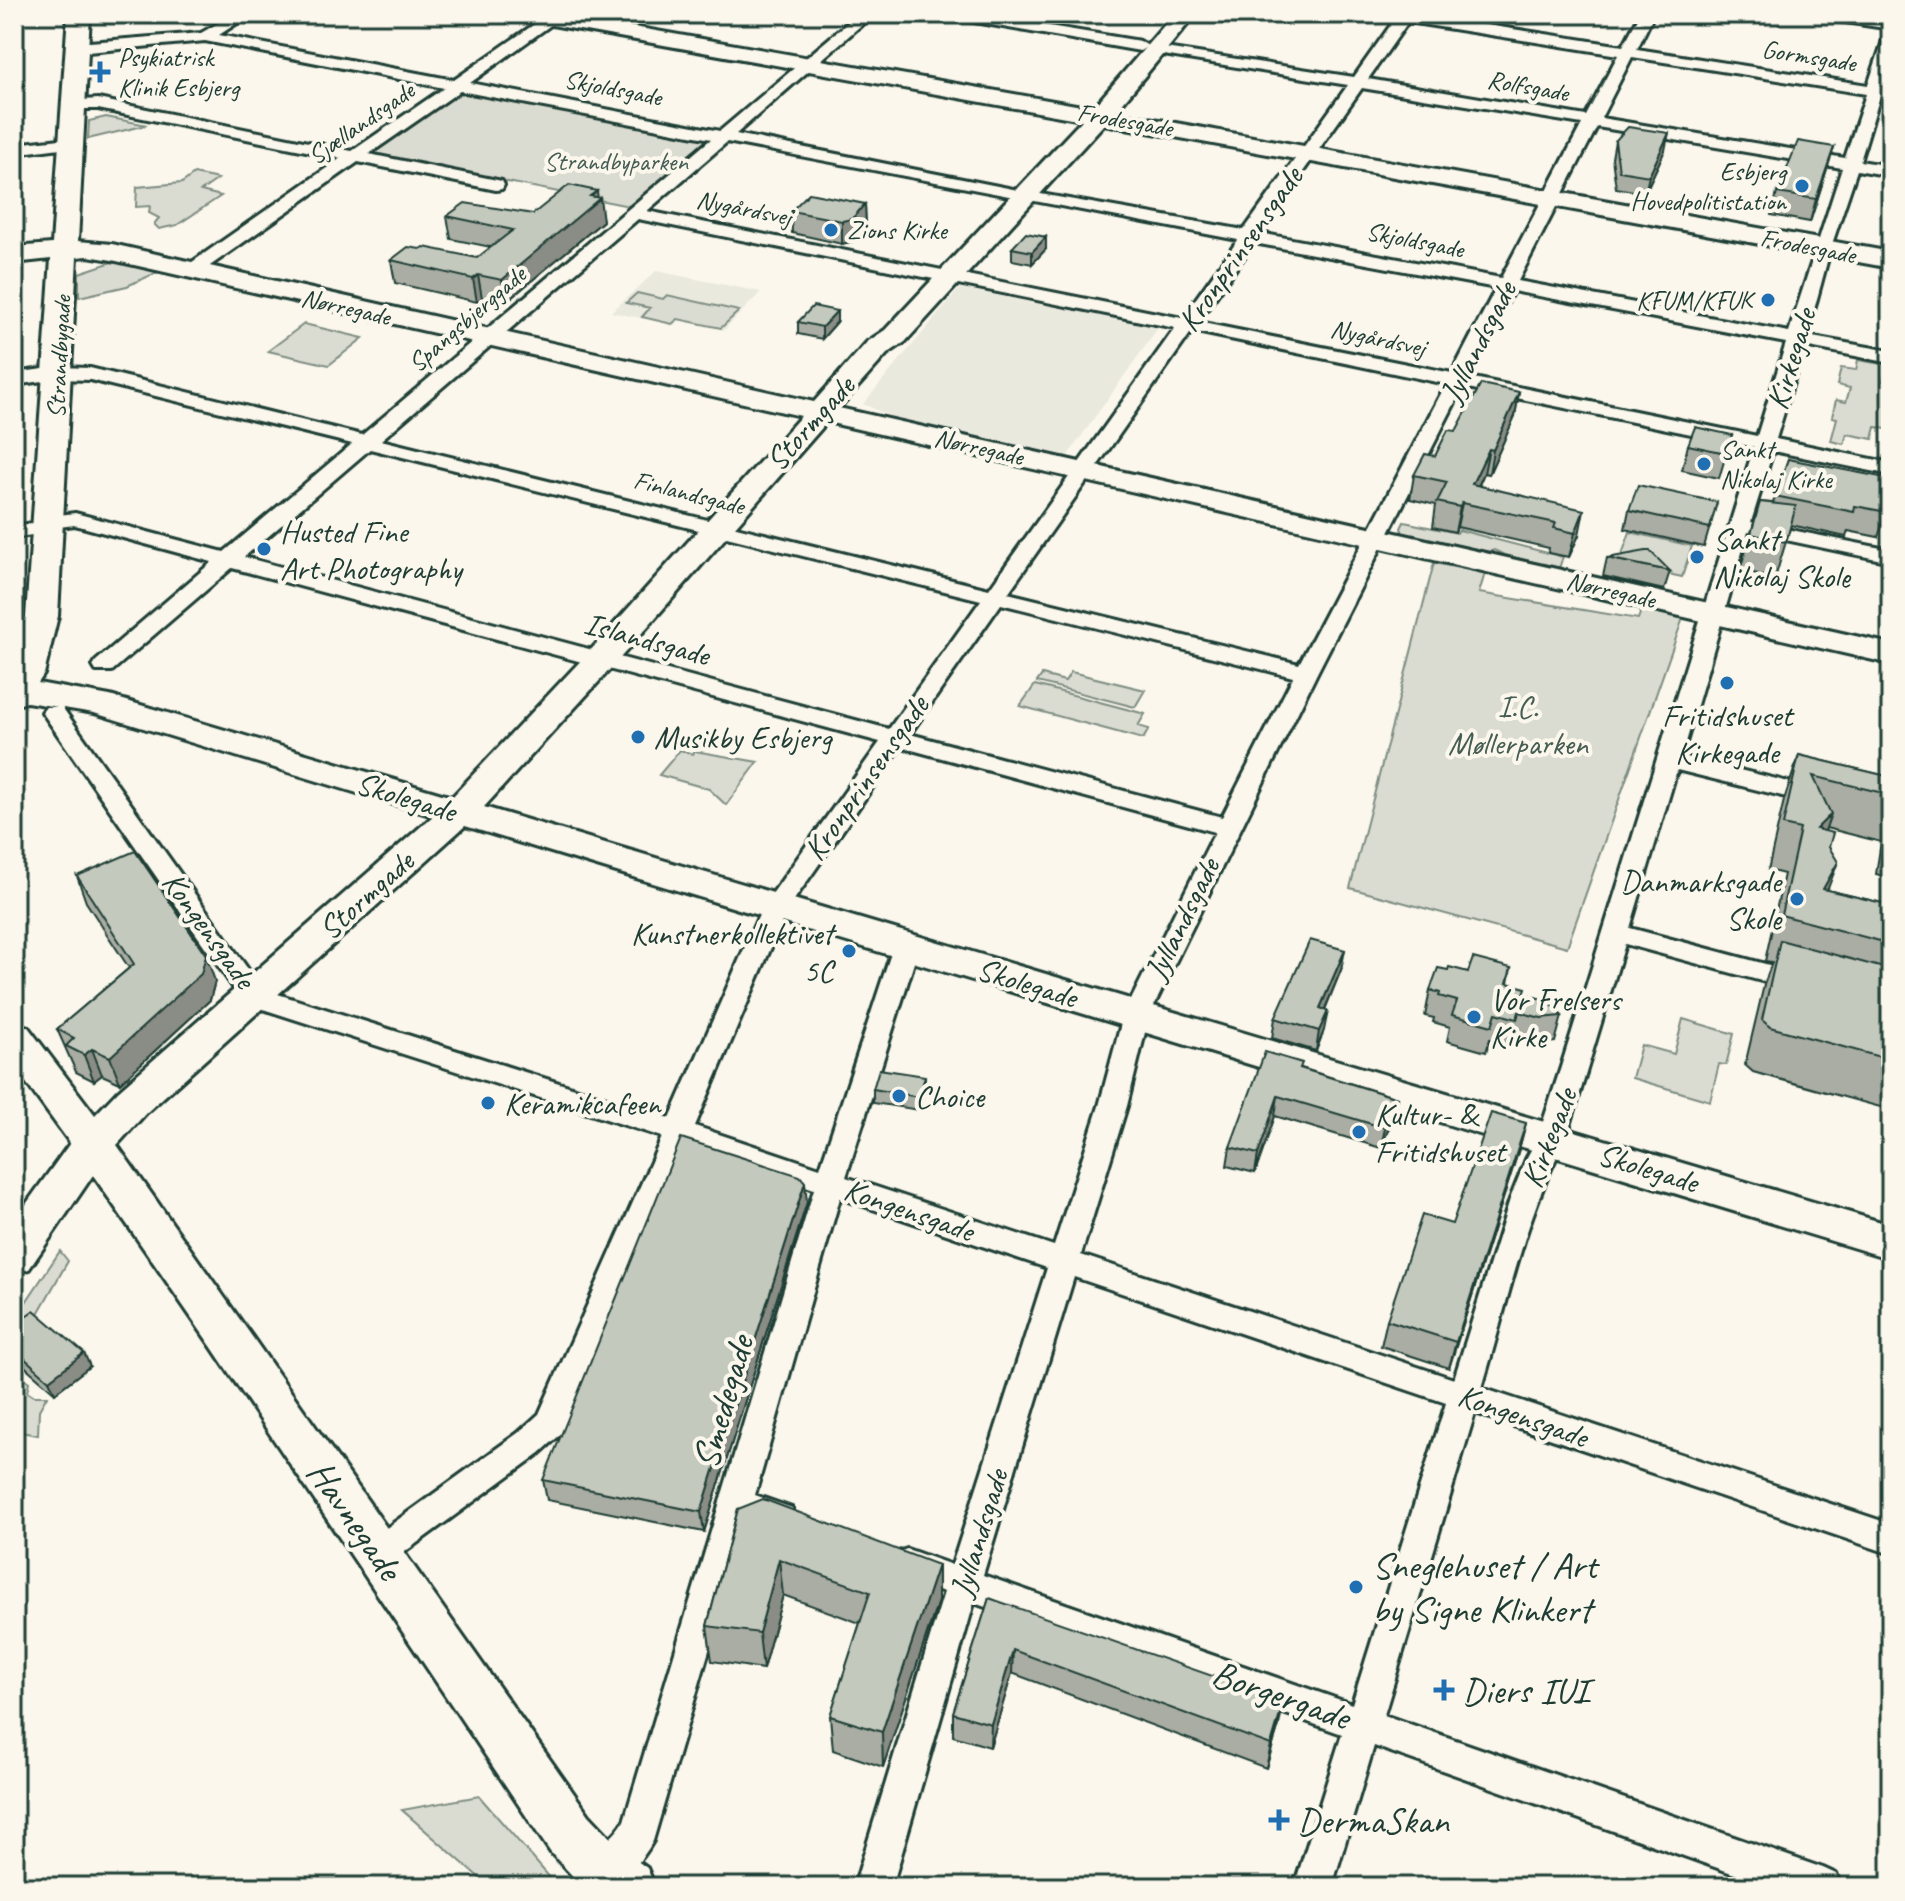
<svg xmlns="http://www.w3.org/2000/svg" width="1905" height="1901" viewBox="0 0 1905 1901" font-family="Caveat,sans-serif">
  <rect width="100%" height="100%" fill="#fbf7ec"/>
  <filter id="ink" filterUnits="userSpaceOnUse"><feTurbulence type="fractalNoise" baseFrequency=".0125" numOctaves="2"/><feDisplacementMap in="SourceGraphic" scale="16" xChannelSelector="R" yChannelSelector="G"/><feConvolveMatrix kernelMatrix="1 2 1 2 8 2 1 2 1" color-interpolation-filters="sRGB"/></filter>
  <g filter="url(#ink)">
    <g fill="#eae9de">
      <polygon points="656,271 761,292 724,330 680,320 674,325 611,312"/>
      <polygon points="960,288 1158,328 1066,458 906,423 863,404"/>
    </g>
    <g fill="#dbdcd1" stroke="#7d8c82" stroke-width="2">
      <polygon points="460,89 710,137 629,206 367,154"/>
      <polygon points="106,117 147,125 88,139 89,121"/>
      <polygon points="194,174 218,179 201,191 221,196 177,225 159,229 154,224 159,218 149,213 150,206 136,207 137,187 182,183"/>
      <polygon points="115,261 165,269 127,286 79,297 79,273"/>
      <polygon points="637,293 663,299 667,295 739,311 721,328 678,319 672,324 642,317 650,308 626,303"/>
      <polygon points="304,324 363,338 329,365 268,351"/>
      <polygon points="1858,360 1887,365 1883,381 1891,383 1891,430 1876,427 1873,439 1847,434 1844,444 1831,441 1837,418 1832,417 1836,400 1846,402 1850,388 1837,385 1841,368 1856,370"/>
      <polygon points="1404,522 1457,533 1459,530 1563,557 1559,568 1505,555 1494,550 1489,552 1403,533 1401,528"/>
      <polygon points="1630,532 1692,546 1682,577 1619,563"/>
      <polygon points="1434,563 1485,573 1479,593 1638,619 1642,608 1683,618 1567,947 1350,888"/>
      <polygon points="1071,672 1145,690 1135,707 1037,682 1042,675 1065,681"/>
      <polygon points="1035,685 1145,714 1138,726 1149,729 1143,739 1020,706"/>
      <polygon points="680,750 693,754 695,751 758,762 726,805 709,789 659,775"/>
      <polygon points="1683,1019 1734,1034 1726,1065 1719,1064 1710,1101 1632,1078 1641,1045 1674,1054"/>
      <polygon points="60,1251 68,1261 32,1324 14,1338 14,1320"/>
      <polygon points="22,1377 29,1382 27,1392 33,1396 47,1396 39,1410 38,1435 14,1431 14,1390"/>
      <polygon points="479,1796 558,1887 490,1887 402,1810"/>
    </g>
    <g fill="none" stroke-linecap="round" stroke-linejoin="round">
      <defs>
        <g id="street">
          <path d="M234,14H251L219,35L454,80L549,14H566L470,83L720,131L858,14H874L736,134L1018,190L1244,230L1348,85L1157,54L1152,52V46L1354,77L1395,19L1381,14H1416L1623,46L1640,14H1654L1637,49L1868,85L1884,38L1891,34V62L1883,87L1891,88V98L1880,96L1860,161L1891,166V176L1857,170L1831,247L1807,336L1891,351V363L1804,346L1776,439L1891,463V475L1773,451L1751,522L1891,550V562L1748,532L1682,756L1891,807V823L1677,770L1630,928L1811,976L1815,983L1811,990L1802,992L1625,944L1566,1139C1526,1211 1506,1308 1482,1388L1891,1524V1554L1475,1413L1384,1715L1823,1868L1836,1874L1842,1887H1771L1374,1746L1332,1887H1294L1342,1734L974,1603L892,1887H854L944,1592L895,1575L890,1564L895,1553L907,1549L952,1565L1047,1268L840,1198L755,1495L792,1508L796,1518L792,1528L780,1532L747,1521L653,1841C641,1862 627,1878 604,1887L590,1882L584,1869C593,1849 613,1840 624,1821L814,1189L686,1145L561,1434L540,1453L391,1562L379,1567L367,1562L362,1552L367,1542L518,1433L539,1414L662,1137L244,1003L42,712L46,707H62L262,989L670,1118L762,908L880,742L232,568L112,671H96L93,666L96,661L212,562L75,525L59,527L56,531L14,538V526L40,522L43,517L75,513L224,552L352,444L90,380L58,379L14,385V373L58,367L90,368L362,435L711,139L460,91L369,154L502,181L504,185L502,189L496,190L358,162L197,275H185L182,271L185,267L341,158L98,109H73L65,104L67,101L98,99L352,151L444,88L205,41L77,53L69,48L77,43L201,33ZM1408,22L1618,55L1586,116L1368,79ZM1632,57L1866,94L1845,158L1601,118ZM1362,88L1582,124L1501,278L1260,233ZM1597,127L1842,168L1789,332L1518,281ZM727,142L1238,240L1182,318L647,211ZM638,219L1175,328L989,589L381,440ZM1254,243L1496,288L1452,373L1198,322ZM1513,291L1786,343L1757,436L1469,377ZM1192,331L1446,384L1299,664L1008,593ZM1463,387L1754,447L1561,1067L1538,1137L1526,1159L1510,1199L1454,1379L1081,1255L1127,1106L1149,1016L1317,673ZM370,449L981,600L889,729L244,557ZM1001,604L1293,677L1222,817L910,734ZM901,747L1215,832L1123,1016L1099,1106L1054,1246L846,1177L919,947L915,941L906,938L897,941L893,947L820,1168L695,1126L787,910ZM1074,1277L1446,1403L1352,1704L983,1575Z"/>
          <polygon points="944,14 977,14 1140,41 1148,46 1140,51 951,18"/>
          <polygon points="1812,14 1848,14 1891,21 1891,29 1819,18"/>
          <polygon points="70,138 76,140 76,146 14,154 14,144"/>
        </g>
        <path id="secondary" d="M68,14H90L78,241L112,244L814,402L867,342L885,330L1082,120L524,20L513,14H560L1093,108L1174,14H1196L1115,112L1891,252V268L1104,124L905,342L887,354L839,408L1891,644V664L827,422L613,666L484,807L1891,1225V1259L465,826L146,1113L117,1145L589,1815L622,1850L647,1868L655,1887H583L551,1853L211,1346L93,1175L29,1269L14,1274V1221L70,1143L14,1066V1023L28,1027L95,1115L118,1091L433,816L94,713L27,702L14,706V661L26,616L51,259L14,263V247L52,244ZM88,256L112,260L801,416L589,652L452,797L110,696L38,683L44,674L58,616L77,257Z"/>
      </defs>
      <use href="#street" stroke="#1f3d34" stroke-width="6"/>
      <use href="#secondary" stroke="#1f3d34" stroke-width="6"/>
      <use href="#street" fill="#fbf7ec" fill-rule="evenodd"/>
      <use href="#secondary" fill="#fbf7ec" fill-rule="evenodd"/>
    </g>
    <g fill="#a9ada3" stroke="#1f3d34" stroke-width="2">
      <polygon points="1615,141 1665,150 1645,193 1616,188 1612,158"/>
      <polygon points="1834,147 1810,222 1771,215 1777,193"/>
      <polygon points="598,198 603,221 505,303 482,298 477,302 395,283 391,260 477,258 491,247 451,239 447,216 533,214"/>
      <polygon points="865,204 866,227 853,241 842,244 792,233 791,211"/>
      <polygon points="1046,237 1046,249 1032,264 1012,260 1012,248"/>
      <polygon points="798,322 837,322 822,339 798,334"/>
      <polygon points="1519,392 1515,416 1489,474 1484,473 1479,485 1579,535 1569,557 1548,553 1549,548 1457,527 1455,532 1433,527 1436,505 1410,499 1414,475 1435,456 1456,431"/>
      <polygon points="1732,435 1719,478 1682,470 1688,445"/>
      <polygon points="1788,459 1887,512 1878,537 1848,531 1846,537 1791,525 1775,578 1740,570 1760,502 1773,503"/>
      <polygon points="1717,502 1704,547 1625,529 1629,510"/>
      <polygon points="1607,558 1670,571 1664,590 1603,576"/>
      <polygon points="1799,755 1891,777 1891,878 1876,874 1881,842 1826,828 1825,831 1829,847 1827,890 1891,905 1891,1110 1753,1072 1745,1065 1764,985 1772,962 1765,961 1784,874 1768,870 1784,800"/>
      <polygon points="77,876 215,981 210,1000 120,1083 102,1075 94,1081 76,1072 57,1029 129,968 86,902"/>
      <polygon points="1511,968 1508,983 1562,1016 1555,1042 1534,1044 1512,1038 1510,1045 1490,1039 1486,1052 1447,1041 1450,1027 1433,1022 1434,1018 1425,1016 1430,990 1448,970 1468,972"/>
      <polygon points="1341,970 1325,1010 1324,1030 1316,1051 1272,1038 1275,1018"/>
      <polygon points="1301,1068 1397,1098 1393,1117 1381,1148 1275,1116 1255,1173 1227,1166 1230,1147"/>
      <polygon points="873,1089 925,1089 919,1110 873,1103"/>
      <polygon points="1526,1123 1519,1149 1449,1368 1381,1346 1387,1320"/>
      <polygon points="807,1202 704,1532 547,1500 543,1480"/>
      <polygon points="14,1325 90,1366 55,1393 14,1357"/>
      <polygon points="738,1509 938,1565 938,1601 883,1767 833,1750 830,1716 860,1623 783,1595 763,1669 712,1661 707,1626"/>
      <polygon points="989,1598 1279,1725 1266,1768 1012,1673 990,1747 953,1736 953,1713"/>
    </g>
    <g fill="#898d85" stroke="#1f3d34" stroke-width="2">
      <polygon points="1669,133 1665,150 1645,193 1649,176"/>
      <polygon points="1834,147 1827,169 1810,222 1816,199"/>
      <polygon points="597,191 598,200 600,198 603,221 505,303 502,280"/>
      <polygon points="865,204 866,227 853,241 842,244 842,221"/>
      <polygon points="1046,237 1046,249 1032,264 1032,252"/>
      <polygon points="478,275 482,298 477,302 473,279"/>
      <polygon points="837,311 837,322 822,339 822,327"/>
      <polygon points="1519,392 1515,416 1489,474 1493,450"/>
      <polygon points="1489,449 1484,473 1470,504 1472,484"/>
      <polygon points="1462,503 1457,527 1455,532 1460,507"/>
      <polygon points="1584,510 1579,535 1569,557 1575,533"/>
      <polygon points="14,546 16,550 14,573"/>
      <polygon points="1831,814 1815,859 1816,829"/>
      <polygon points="1838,862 1821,907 1823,889"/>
      <polygon points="1345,950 1341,970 1317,1028 1320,1008"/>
      <polygon points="206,955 215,981 210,1000 120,1083 110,1057"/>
      <polygon points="1328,1011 1324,1030 1316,1051 1319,1031"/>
      <polygon points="92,1049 102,1075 94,1081 84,1055"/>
      <polygon points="925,1076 925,1089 919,1110 919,1097"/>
      <polygon points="1278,1096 1275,1116 1255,1173 1258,1154"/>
      <polygon points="1397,1098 1393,1117 1381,1148 1385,1128"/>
      <polygon points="1526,1123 1519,1149 1449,1368 1456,1342"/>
      <polygon points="805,1182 807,1202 704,1532 701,1512"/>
      <polygon points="84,1353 90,1366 55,1393 49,1380"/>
      <polygon points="779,1559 783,1595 763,1669 759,1633"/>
      <polygon points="938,1565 938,1601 883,1767 882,1732"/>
      <polygon points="1013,1650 1012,1673 990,1747 991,1724"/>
      <polygon points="1284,1701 1279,1725 1266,1768 1271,1745"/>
    </g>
    <g fill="#c4c9be" stroke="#1f3d34" stroke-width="2">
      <polygon points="1628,127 1669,133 1649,176 1619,171 1615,141"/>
      <polygon points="1798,141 1834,147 1816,199 1777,193"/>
      <polygon points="569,185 597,191 590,196 600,198 502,280 478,275 473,279 391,260 408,247 420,249 424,247 477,258 513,230 447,216 465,203 533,214"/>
      <polygon points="809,193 865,204 852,219 842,221 791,211"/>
      <polygon points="1026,233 1046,237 1032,252 1012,248"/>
      <polygon points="813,306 837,311 822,327 798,322"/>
      <polygon points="1481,384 1519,392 1493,450 1489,449 1472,484 1584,510 1575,533 1554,528 1556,523 1462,503 1460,507 1437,502 1447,482 1414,475 1425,454 1435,456 1448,430 1456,431"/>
      <polygon points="1695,427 1732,435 1726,453 1688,445"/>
      <polygon points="1788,459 1891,479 1891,488 1887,512 1855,506 1854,512 1775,496"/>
      <polygon points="1638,485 1717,502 1710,528 1629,510"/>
      <polygon points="1760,502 1796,506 1786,542 1751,534"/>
      <polygon points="1646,551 1650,551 1670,571 1607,558"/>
      <polygon points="1799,755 1891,777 1891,795 1813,776 1831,814 1816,829 1833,833 1829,847 1838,862 1823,889 1891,905 1891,944 1781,915 1800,829 1783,825"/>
      <polygon points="135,851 206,955 201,974 110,1057 92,1049 84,1055 66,1046 74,1038 57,1029 134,964 77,876"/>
      <polygon points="1310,940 1345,950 1320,1008 1328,1011 1319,1031 1275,1018"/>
      <polygon points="1780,940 1891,970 1891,1060 1770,1027 1762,1020"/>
      <polygon points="1473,958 1511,968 1507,983 1526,988 1524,994 1549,1001 1562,1016 1541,1018 1519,1012 1517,1019 1496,1013 1492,1026 1452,1015 1457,1001 1439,996 1440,993 1430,990 1438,968 1448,970 1449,967 1468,972"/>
      <polygon points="1265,1052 1302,1063 1300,1068 1397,1098 1385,1128 1278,1096 1258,1154 1230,1147"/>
      <polygon points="879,1069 925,1076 919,1097 873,1089"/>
      <polygon points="1491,1113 1526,1123 1456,1342 1387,1320 1422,1215 1452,1224"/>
      <polygon points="681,1138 800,1176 805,1182 701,1512 543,1480"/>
      <polygon points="34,1310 84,1353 49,1380 14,1349 14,1325"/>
      <polygon points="763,1499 938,1565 882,1732 830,1716 870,1592 779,1559 759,1633 707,1626 738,1509"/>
      <polygon points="989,1598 1284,1701 1271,1745 1013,1650 991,1724 953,1713"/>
    </g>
  </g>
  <g fill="#1f6fb2" stroke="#fbf7ec" stroke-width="3">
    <path d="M96 60h8v8h8v8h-8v8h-8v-8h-8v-8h8z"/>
    <circle cx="1802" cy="186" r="8"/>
    <circle cx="831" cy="230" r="8"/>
    <circle cx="1768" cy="300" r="8"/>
    <circle cx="1704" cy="464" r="8"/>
    <circle cx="264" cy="549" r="8"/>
    <circle cx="1697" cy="557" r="8"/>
    <circle cx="1727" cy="683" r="8"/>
    <circle cx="638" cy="737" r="8"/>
    <circle cx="1797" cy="899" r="8"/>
    <circle cx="849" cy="951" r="8"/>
    <circle cx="1474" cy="1017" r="8"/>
    <circle cx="899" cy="1096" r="8"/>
    <circle cx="488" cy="1103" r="8"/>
    <circle cx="1359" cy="1132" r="8"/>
    <circle cx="1356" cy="1587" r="8"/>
    <path d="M1440 1678h8v8h8v8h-8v8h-8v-8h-8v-8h8z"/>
    <path d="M1275 1808h8v8h8v8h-8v8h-8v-8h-8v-8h8z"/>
  </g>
  <g text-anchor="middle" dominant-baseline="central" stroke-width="8" stroke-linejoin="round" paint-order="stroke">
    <g font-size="26" fill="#1f3d34" stroke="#fbf7ec">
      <text transform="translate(1809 56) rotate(9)">Gormsgade</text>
      <text transform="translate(1528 86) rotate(10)">Rolfsgade</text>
      <text transform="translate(613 88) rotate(11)">Skjoldsgade</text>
      <text transform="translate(1125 120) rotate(10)">Frodesgade</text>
      <text transform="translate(361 123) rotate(-35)">Sjællandsgade</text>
      <text transform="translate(744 208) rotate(11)">Nygårdsvej</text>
      <text transform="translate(1415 240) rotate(11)">Skjoldsgade</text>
      <text transform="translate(1808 246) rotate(11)">Frodesgade</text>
      <text transform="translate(346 307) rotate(13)">Nørregade</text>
      <text transform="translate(467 319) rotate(-41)">Spangsbjerggade</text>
      <text transform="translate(1378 338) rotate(12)">Nygårdsvej</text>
      <text transform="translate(59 357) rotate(-87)">Strandbygade</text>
      <text transform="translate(979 447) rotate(13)">Nørregade</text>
      <text transform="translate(689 493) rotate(14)">Finlandsgade</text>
      <text transform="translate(1611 590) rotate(13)">Nørregade</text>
    </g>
    <g font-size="26" fill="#1f3d34" stroke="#fbf7ec" text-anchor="start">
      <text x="118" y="57">Psykiatrisk<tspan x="118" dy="30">Klinik Esbjerg</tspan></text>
      <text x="1786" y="171" text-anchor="end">Esbjerg<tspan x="1786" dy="30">Hovedpolitistation</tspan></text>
      <text x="847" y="230">Zions Kirke</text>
      <text x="1752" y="300" text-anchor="end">KFUM/KFUK</text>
      <text x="1720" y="449">Sankt<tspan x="1720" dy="30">Nikolaj Kirke</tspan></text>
    </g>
    <g font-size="26" fill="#455d53" stroke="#fbf7ec">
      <text x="616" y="161">Strandbyparken</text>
    </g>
    <g font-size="32" fill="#1f3d34" stroke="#fbf7ec">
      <text transform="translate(1240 249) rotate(-55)">Kronprinsensgade</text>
      <text transform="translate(1478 342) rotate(-63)">Jyllandsgade</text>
      <text transform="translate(1791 359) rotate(-73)">Kirkegade</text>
      <text transform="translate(810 423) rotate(-48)">Stormgade</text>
      <text transform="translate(647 639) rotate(15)">Islandsgade</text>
      <text transform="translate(866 778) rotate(-55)">Kronprinsensgade</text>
      <text transform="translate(406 797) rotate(17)">Skolegade</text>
      <text transform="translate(366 895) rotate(-42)">Stormgade</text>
      <text transform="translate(1182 919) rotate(-64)">Jyllandsgade</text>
      <text transform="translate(209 930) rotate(54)">Kongensgade</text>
      <text transform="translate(1027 983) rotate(17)">Skolegade</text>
      <text transform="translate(1549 1138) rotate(-69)">Kirkegade</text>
      <text transform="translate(1648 1168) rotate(17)">Skolegade</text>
      <text transform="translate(909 1210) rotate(19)">Kongensgade</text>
      <text transform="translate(1523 1416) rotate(19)">Kongensgade</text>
      <text transform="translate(979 1533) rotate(-73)">Jyllandsgade</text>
    </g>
    <g font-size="32" fill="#1f3d34" stroke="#fbf7ec" text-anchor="start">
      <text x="280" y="531">Husted Fine<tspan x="280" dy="37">Art Photography</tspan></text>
      <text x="1713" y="539">Sankt<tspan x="1713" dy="37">Nikolaj Skole</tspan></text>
      <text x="1727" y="715" text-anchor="middle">Fritidshuset<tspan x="1727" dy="37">Kirkegade</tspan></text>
      <text x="654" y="737">Musikby Esbjerg</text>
      <text x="1781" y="881" text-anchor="end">Danmarksgade<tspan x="1781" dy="37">Skole</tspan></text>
      <text x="833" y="933" text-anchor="end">Kunstnerkollektivet<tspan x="833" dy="37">5C</tspan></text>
      <text x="1490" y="999">Vor Frelsers<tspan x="1490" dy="37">Kirke</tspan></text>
      <text x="915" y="1096">Choice</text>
      <text x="504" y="1103">Keramikcafeen</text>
      <text x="1375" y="1114">Kultur- &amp;<tspan x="1375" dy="37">Fritidshuset</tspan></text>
    </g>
    <g font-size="32" fill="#455d53" stroke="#fbf7ec">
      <text x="1518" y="706">I.C.<tspan x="1518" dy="37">Møllerparken</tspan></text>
    </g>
    <g font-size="38" fill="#1f3d34" stroke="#fbf7ec">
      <text transform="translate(723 1402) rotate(-74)">Smedegade</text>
      <text transform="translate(355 1520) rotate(55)">Havnegade</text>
      <text transform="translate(1281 1695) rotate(19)">Borgergade</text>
    </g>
    <g font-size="38" fill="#1f3d34" stroke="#fbf7ec" text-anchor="start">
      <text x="1372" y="1565">Sneglehuset / Art<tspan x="1372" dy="44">by Signe Klinkert</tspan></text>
      <text x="1462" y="1690">Diers IUI</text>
      <text x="1297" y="1820">DermaSkan</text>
    </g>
  </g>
  <rect width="1905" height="1901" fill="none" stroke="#fbf7ec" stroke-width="48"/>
  <rect x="24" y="24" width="1857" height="1853" fill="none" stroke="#1f3d34" stroke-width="3" filter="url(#ink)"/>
</svg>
